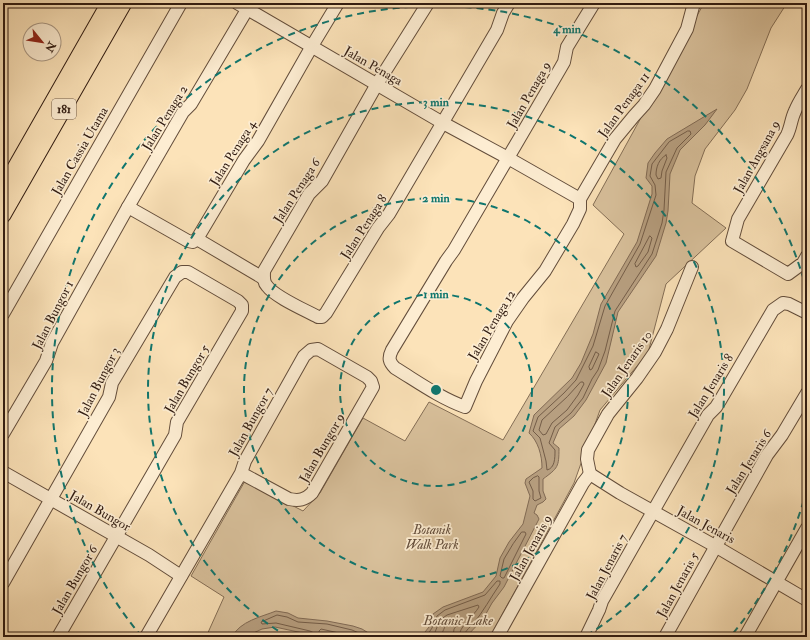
<svg xmlns="http://www.w3.org/2000/svg" width="810" height="640" viewBox="0 0 810 640" font-family="'IM FELL Double Pica',serif">
  <rect width="100%" height="100%" fill="#fce3b9"/>
  <filter id="stains"><feTurbulence type="fractalNoise" baseFrequency=".005" numOctaves="4"/><feColorMatrix values="0 0 0 0 .2 0 0 0 0 .09 0 0 0 0 .02 0 0 0 .5 -.17"/></filter>
  <radialGradient id="worn" r=".72"><stop offset=".6" stop-color="#630" stop-opacity="0"/><stop offset="1" stop-color="#630" stop-opacity=".3"/></radialGradient>
  <polygon fill="#d9c19c" stroke="#846e56" points="704,3 787,3 771,28 747,89 735,110 705,149 695,176 692,203 726,228 666,284 648,353 600,410 574,483 490,637 206,637 224,597 191,576 245,481 303,511 320,493 363,418 405,441 429,402 503,440 624,234 593,205"/>
  <g fill="#b79f80" stroke="#816a54">
    <path d="M717,109L705,125L680,150L670,174L668,211L666,223L656,256L618,312L606,363L586,400L574,416L559,429L553,443L559,448C559,467 558,468 543,479V491L546,499L543,502L537,505L534,513L537,515L539,519L504,587L492,603L483,619L466,637H421L429,627L433,614L443,607L483,592L496,576L500,558L509,542L523,524L530,496L525,483L526,479L542,468C542,455 538,441 529,433L534,415L572,378L581,363L593,334L601,304L637,242L652,194V186L646,178L648,163L655,153L667,139Z"/>
    <path d="M276,611L288,613L298,618L327,621L353,626L362,629L375,637L312,635L275,627L262,629L245,637H232C240,621 261,617 276,611Z"/>
  </g>
  <g fill="none" stroke-linecap="round" stroke-linejoin="round">
    <g stroke="#745d48" stroke-width="1">
      <path d="M688,131H690L691,134L677,148L666,172L664,210L662,223L652,254L615,311L605,351L598,370L592,379L583,398L571,413L555,427L549,443L555,450C555,458 555,468 547,470L546,461L540,438L533,431L538,417L564,393L576,380L593,346L605,306L640,244L656,195L655,185L650,176L652,164L669,142Z"/>
      <path d="M666,155L667,158L662,171L661,178L658,179L656,175C656,167 659,159 666,155Z"/>
      <polygon points="650,236 652,238 648,252 638,266 636,267 635,264"/>
      <polygon points="596,352 599,354 592,369 590,370 589,367"/>
      <polygon points="581,382 583,382 584,384 578,395 567,410 552,423 546,434 543,435 539,430 542,420 567,397"/>
      <polygon points="538,476 539,477 539,491 541,498 535,501 533,499 533,491 529,482 533,478"/>
      <polygon points="522,532 525,532 526,534 504,578 502,578 500,576 504,559 513,544"/>
      <polyline points="315,637 314,633 310,631 276,623 262,624 261,622 277,615 287,617 298,622 327,624 352,630 368,637"/>
      <polyline points="320,637 319,631 321,629 357,637"/>
      <path d="M426,637L432,628L437,616L445,610L485,595L497,581H500V584C491,597 483,612 473,624C469,628 464,632 464,637"/>
      <path d="M433,637L440,620L447,615L478,605L479,607C473,617 459,626 459,637"/>
      <path d="M440,637C447,625 444,620 460,618L461,620L454,629L453,637"/>
    </g>
    <defs>
      <g id="minor">
        <polyline points="237,3 443,123 508,158 580,199"/>
        <polyline points="251,3 191,104 183,112 128,207 188,241 193,242 197,239 244,160 258,141 312,46 338,3"/>
        <path d="M428,3L377,84L322,181L309,194L264,271C264,277 263,282 267,286C275,297 305,310 318,317H322L326,313L378,228L389,214L497,30L503,13L509,3"/>
        <path d="M807,89C803,96 798,103 795,111C791,119 791,127 787,135L738,219L732,241L788,274L803,263L807,256"/>
        <path d="M580,199V209L573,224L545,271L523,298L507,321L476,381L465,407C440,398 418,382 395,368C389,362 388,358 392,350L446,261L454,250L560,69L564,62L567,47L594,3"/>
        <polyline points="580,199 615,139 634,116 644,105 655,89 687,29 694,3"/>
        <polyline points="197,239 263,278"/>
        <polyline points="3,314 181,3"/>
        <polyline points="3,434 46,361 52,343 128,207"/>
        <polyline points="3,472 149,555 181,576"/>
        <polyline points="590,474 620,493 715,546 807,600"/>
        <polyline points="590,474 587,459 588,450 608,414 637,378 655,352 667,329 692,267"/>
        <polyline points="3,583 109,397 112,383 175,277 182,272 188,272 238,301 242,305 242,311 177,422 175,435 58,637"/>
        <path d="M146,637L241,473L245,461L304,356L311,350L318,349L367,377L371,381L373,387L312,493C305,500 299,501 289,499L241,473"/>
        <polyline points="497,637 583,483 590,474"/>
        <polyline points="586,637 599,610 602,601 708,415 716,407 721,399 773,310 783,303 789,304 807,313"/>
        <polyline points="665,637 767,455 782,435 807,393"/>
        <polyline points="745,637 807,528"/>
      </g>
      <g id="major">
        <polyline points="3,189 109,3"/>
        <polyline points="3,215 124,3"/>
      </g>
    </defs>
    <use href="#minor" stroke="#634d3b" stroke-width="14"/>
    <use href="#major" stroke="#301b11" stroke-width="17"/>
    <use href="#minor" stroke="#fdedd2" stroke-width="12"/>
    <use href="#major" stroke="#fce3b9" stroke-width="15"/>
  </g>
  <g fill="none" stroke="#0f766e" stroke-width="2" stroke-dasharray="7 5">
    <circle cx="436" cy="390" r="96"/>
    <circle cx="436" cy="390" r="192"/>
    <path d="M288 637A288 288 0 1 1 584 637"/>
    <path d="M807 489A384 384 0 0 1 730 637M142 637A384 384 0 1 1 807 291"/>
  </g>
  <g text-anchor="middle" dominant-baseline="central" stroke-width="3.5" stroke-linejoin="round" paint-order="stroke">
    <rect fill="#fdedd2" stroke="#6e5a4b" stroke-width="1" x="52" y="99" width="24" height="20" rx="3"/>
    <g font-size="12" font-weight="bold" fill="#301b11">
      <text x="64" y="109">181</text>
    </g>
    <g font-size="13" fill="#301b11" stroke="#fdedd2">
      <text transform="translate(373 66) rotate(30)">Jalan Penaga</text>
      <text transform="translate(529 95) rotate(-60)">Jalan Penaga 9</text>
      <text transform="translate(624 105) rotate(-54)">Jalan Penaga 11</text>
      <text transform="translate(165 118) rotate(-58)">Jalan Penaga 2</text>
      <text transform="translate(80 151) rotate(-60)">Jalan Cassia Utama</text>
      <text transform="translate(233 153) rotate(-58)">Jalan Penaga 4</text>
      <text transform="translate(757 157) rotate(-61)">Jalan Angsana 9</text>
      <text transform="translate(297 191) rotate(-57)">Jalan Penaga 6</text>
      <text transform="translate(364 227) rotate(-57)">Jalan Penaga 8</text>
      <text transform="translate(53 315) rotate(-63)">Jalan Bungor 1</text>
      <text transform="translate(492 325) rotate(-59)">Jalan Penaga 12</text>
      <text transform="translate(627 364) rotate(-55)">Jalan Jenaris 10</text>
      <text transform="translate(187 379) rotate(-60)">Jalan Bungor 5</text>
      <text transform="translate(99 382) rotate(-63)">Jalan Bungor 3</text>
      <text transform="translate(711 386) rotate(-58)">Jalan Jenaris 8</text>
      <text transform="translate(251 422) rotate(-61)">Jalan Bungor 7</text>
      <text transform="translate(322 448) rotate(-60)">Jalan Bungor 9</text>
      <text transform="translate(749 462) rotate(-58)">Jalan Jenaris 6</text>
      <text transform="translate(100 511) rotate(30)">Jalan Bungor</text>
      <text transform="translate(706 525) rotate(29)">Jalan Jenaris</text>
      <text transform="translate(531 548) rotate(-61)">Jalan Jenaris 9</text>
      <text transform="translate(607 567) rotate(-62)">Jalan Jenaris 7</text>
      <text transform="translate(75 580) rotate(-60)">Jalan Bungor 6</text>
      <text transform="translate(678 585) rotate(-61)">Jalan Jenaris 5</text>
    </g>
    <g font-size="13" font-style="italic" fill="#634d3b" stroke="#fdedd2">
      <text x="432" y="530">Botanik<tspan x="432" dy="15">Walk Park</tspan></text>
    </g>
    <g font-size="14" font-style="italic" fill="#66503d" stroke="#fdedd2">
      <text x="458" y="620">Botanic Lake</text>
    </g>
  </g>
  <circle cx="436" cy="390" r="6" fill="#0f766e" stroke="#fdedd2" stroke-width="2"/>
  <g font-size="12" text-anchor="middle" font-weight="bold" fill="#0f766e" stroke="#fdedd2" stroke-width="3.5" stroke-linejoin="round" paint-order="stroke">
    <text x="567" y="33">4 min</text>
    <text x="436" y="106">3 min</text>
    <text x="436" y="202">2 min</text>
    <text x="436" y="298">1 min</text>
  </g>
  <rect width="810" height="640" fill="none" stroke="#fce3b9" stroke-width="16"/>
  <rect x="4" y="4" width="802" height="632" fill="none" stroke="#301b11" stroke-width="2"/>
  <rect x="8" y="8" width="794" height="624" fill="none" stroke="#301b11"/>
  <g transform="translate(42 42) rotate(120)"><circle r="19" fill="#fdedd2" stroke="#ab9985"/>
  <path d="M0-3L7 15L0 10L-7 15Z" fill="#8f2418"/>
  <text y="-6" font-size="11" font-weight="bold" text-anchor="middle" fill="#301b11">N</text>
  </g>
  <rect width="100%" height="100%" filter="url(#stains)"/>
  <rect width="100%" height="100%" fill="url(#worn)"/>
</svg>
